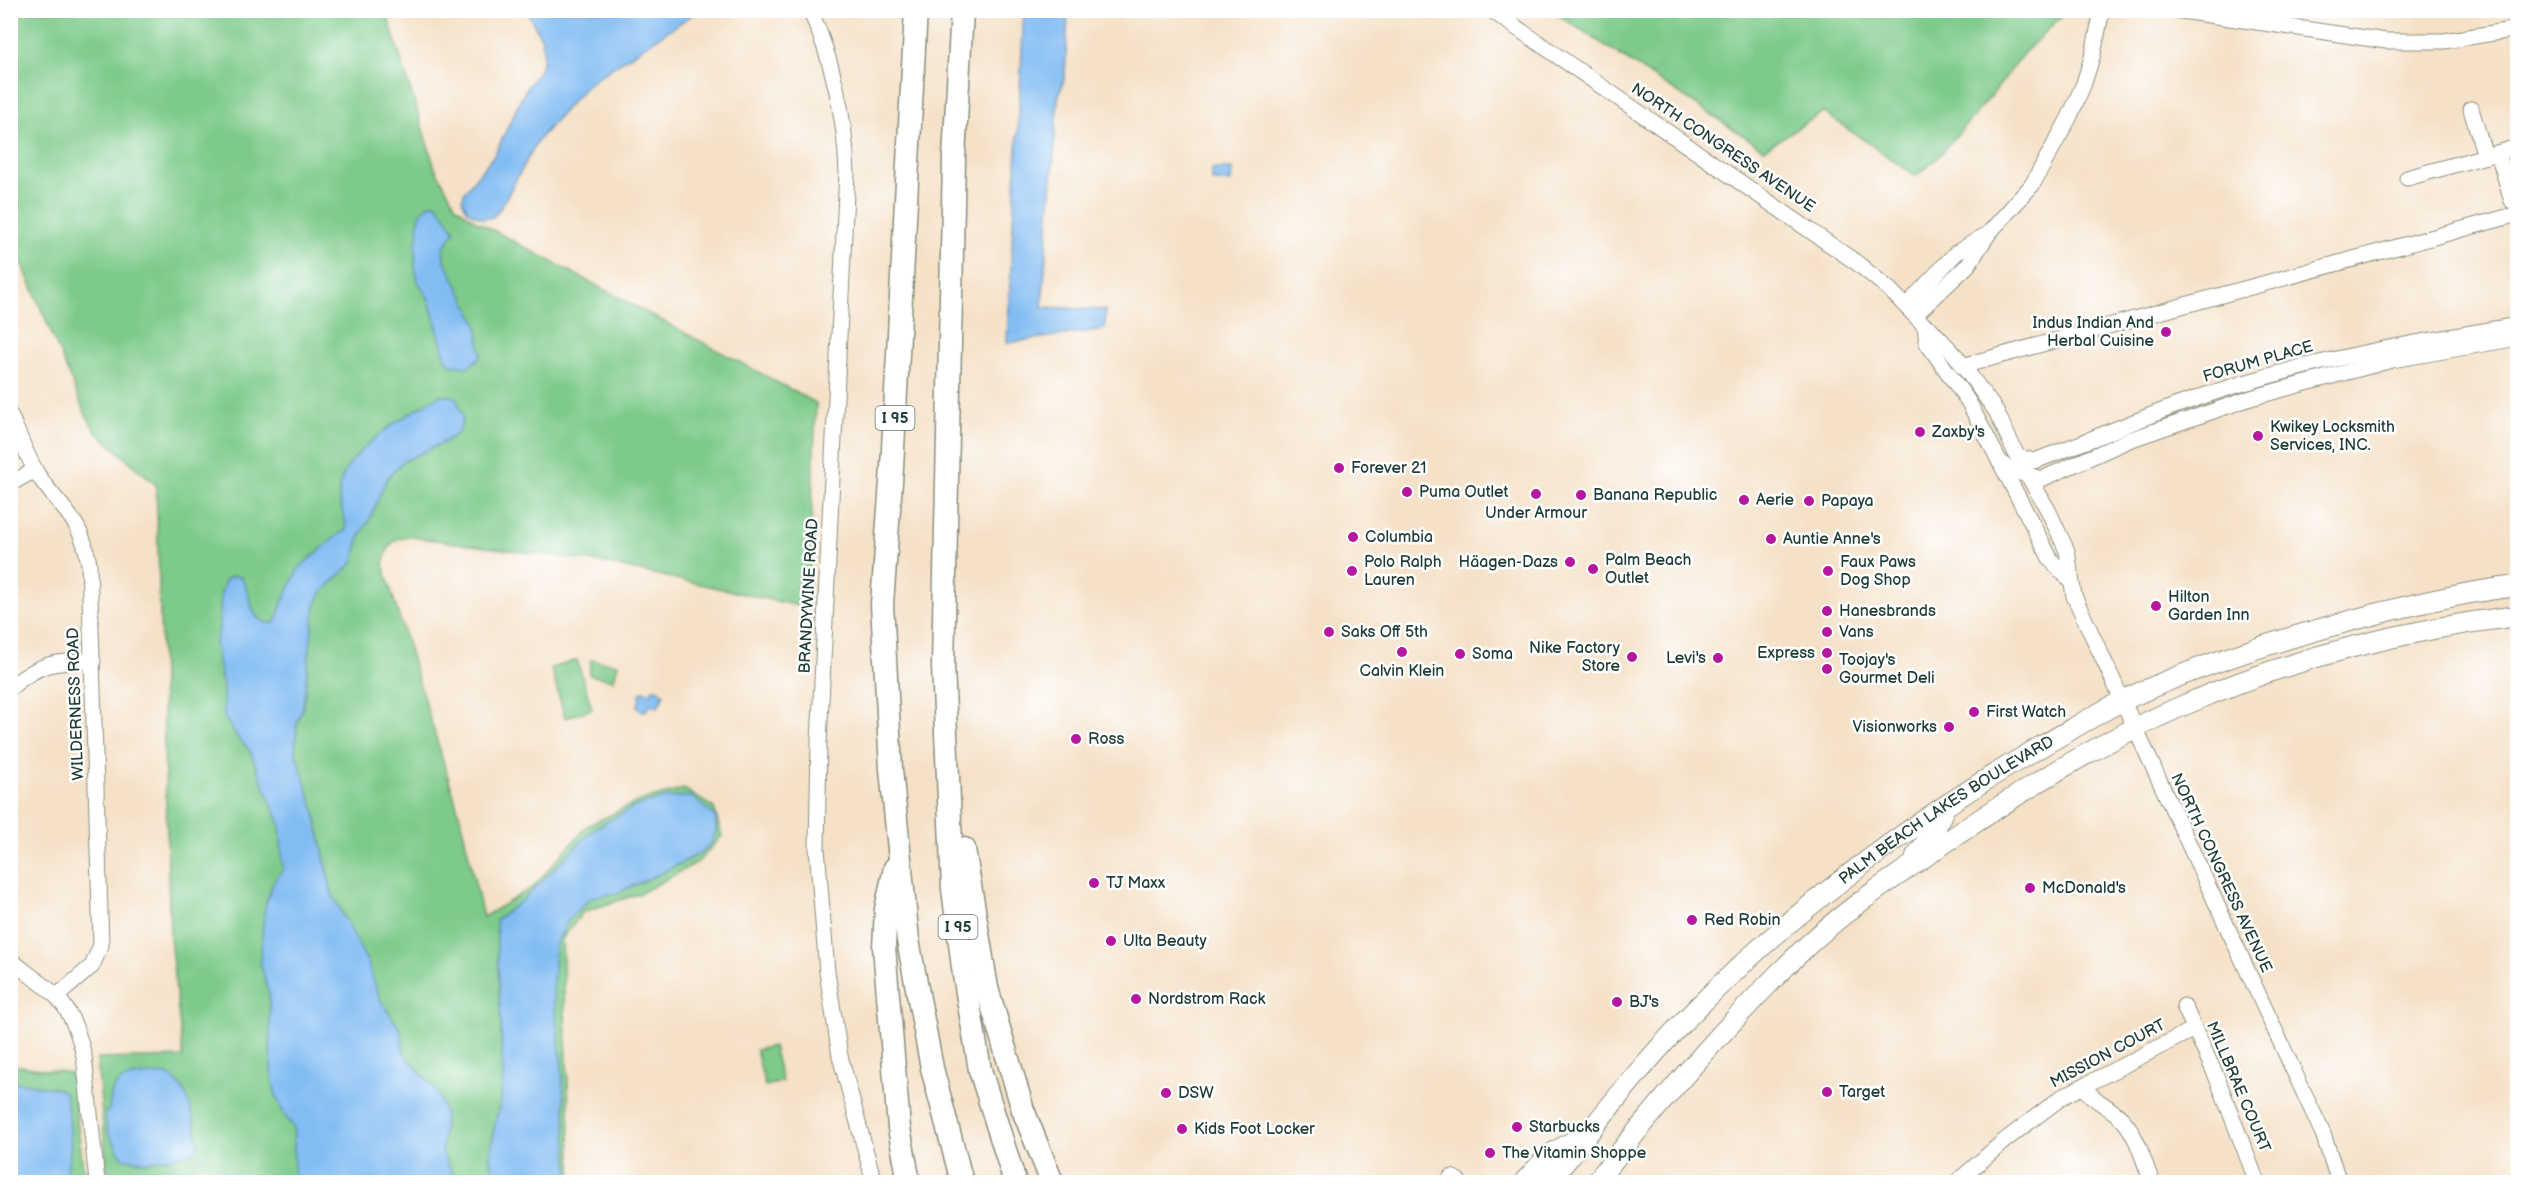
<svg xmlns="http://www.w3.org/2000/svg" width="2528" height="1193" viewBox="0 0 2528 1193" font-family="'Balsamiq Sans',sans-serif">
  <rect width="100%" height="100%" fill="#fff"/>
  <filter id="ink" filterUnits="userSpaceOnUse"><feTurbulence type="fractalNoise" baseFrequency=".0167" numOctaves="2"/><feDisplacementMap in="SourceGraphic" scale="12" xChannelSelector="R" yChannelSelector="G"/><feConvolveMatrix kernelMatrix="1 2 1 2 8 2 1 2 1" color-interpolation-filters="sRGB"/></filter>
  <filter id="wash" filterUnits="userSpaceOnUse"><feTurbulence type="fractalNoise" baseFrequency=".008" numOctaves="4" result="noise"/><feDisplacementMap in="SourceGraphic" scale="24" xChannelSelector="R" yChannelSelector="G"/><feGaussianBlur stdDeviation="1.35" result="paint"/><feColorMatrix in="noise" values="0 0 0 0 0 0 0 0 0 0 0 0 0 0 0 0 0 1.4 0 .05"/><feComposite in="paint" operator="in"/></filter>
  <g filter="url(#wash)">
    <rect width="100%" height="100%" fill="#f5e1c7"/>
    <g fill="#7dca8a" stroke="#4e845f" stroke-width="1.5">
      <path d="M10,11H386L435,168L456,206L476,221L816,403L808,608L599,562L411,537C391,537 388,546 383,564L459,813L483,917L533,887L587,826L639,801L684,789L714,808L722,836L698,862L641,893L583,912L562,939L572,1182H218L211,1172L160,1176L155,1182H108L97,1059L183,1057L170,937L156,485L96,432L84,411L11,237Z"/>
      <polygon points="1552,11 2067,11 2023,54 1992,95 1937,158 1916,176 1823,112 1764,149"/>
      <polygon points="577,660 592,709 565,718 551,668"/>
      <polygon points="591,660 618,664 614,680 589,675"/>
      <polygon points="773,1046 782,1082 765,1086 756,1050"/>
      <polygon points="11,1065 71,1073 85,1182 11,1182"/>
    </g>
    <g fill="#81bcf3" stroke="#507c94" stroke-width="1.5">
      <polygon points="527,11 698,11 588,84 538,140 501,207 493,217 483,219 468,211 462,200 465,191 495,154 525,91 541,68 543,55 542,40"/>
      <polygon points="1024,11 1068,11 1065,76 1058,98 1042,307 1105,310 1105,329 1007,343"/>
      <polygon points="1212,169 1232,169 1231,182 1212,181"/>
      <path d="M436,203L455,231L443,248L444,259L477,324L481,356L469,367L451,365L446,359L428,297L418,282L415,266L416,240L419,234C416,221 421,205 436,203Z"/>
      <path d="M441,395L456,397L463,417L459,432L444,442L402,462L386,480L370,519L360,536L353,563L322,592L315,605L303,707L297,722L295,751L315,813L332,894L367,961L380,999L401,1031L404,1053L438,1093L445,1113L442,1152L456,1182H294V1128L284,1115L275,1092L271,1070L269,994L260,961L265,906L273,883L283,870L280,824L249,749L240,741L224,717L223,687L215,644L219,629L221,593L226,579L233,576L241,577C252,592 248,626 274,623L277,619L281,605L299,568L339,534L346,530C347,517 339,507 339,495C337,453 410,413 441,395Z"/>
      <polygon points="653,689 659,690 664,694 658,707 649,705 647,710 642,711 637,707 640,699 639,695 643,691 651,693"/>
      <polygon points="691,796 716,817 716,831 711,844 699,854 657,875 617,893 592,897 569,919 555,946 553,991 562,1066 569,1182 497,1182 490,1159 494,1128 501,1100 503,1075 496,920 525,898 594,829 634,807 663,798"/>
      <path d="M164,1074C190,1082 192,1116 198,1140V1148L194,1153L147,1162L123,1158L108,1133L105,1114C112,1107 109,1101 112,1092C118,1072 148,1076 164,1074Z"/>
      <path d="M11,1081L58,1089L65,1093C70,1121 75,1148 65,1175L49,1181L11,1182Z"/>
    </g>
  </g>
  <g filter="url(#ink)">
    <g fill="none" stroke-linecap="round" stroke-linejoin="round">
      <defs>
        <g id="minor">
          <path d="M810,10C834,63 845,116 847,173L819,743L817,848L827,972L840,1056L874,1182"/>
          <polyline points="1491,10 1857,263 1889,289 1925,326 1930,328 1956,356 1996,411 2019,460 2048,510 2067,551 2074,596 2323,1134 2339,1182"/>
          <polyline points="2175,10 2386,41 2444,41 2518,29"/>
          <polyline points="2471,109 2485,156"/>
          <polyline points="2498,153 2512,201"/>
          <polyline points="2407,178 2518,147"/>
          <polyline points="1906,306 1956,253 1984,236"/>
          <polyline points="1915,315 1968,265 1989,233 2032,185 2069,118 2084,83 2093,54 2102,10"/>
          <polyline points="1925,326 1927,343 1968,401 2051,560 2070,580"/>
          <polyline points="1962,366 2518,214"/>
          <path d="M10,415C19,435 27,457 38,475C61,510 82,518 89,564L101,945L92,966L57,996"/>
          <path d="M2018,457L2034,461C2085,443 2135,420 2186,402C2293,363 2406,344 2518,325"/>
          <polyline points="1999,461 2013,471 2042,479 2129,440 2254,397 2392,360 2518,338"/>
          <polyline points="10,484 35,470"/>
          <path d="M10,688C40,662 55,662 93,661"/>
          <path d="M10,959C24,972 40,981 54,994C71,1010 79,1034 84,1056L97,1182"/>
          <polyline points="2184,1006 2217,1078 2257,1182"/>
          <path d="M2083,1086C2093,1102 2110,1106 2122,1119C2137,1134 2144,1163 2152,1182"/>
          <polyline points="1957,1182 2004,1141 2062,1097 2194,1029"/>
        </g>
        <g id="major">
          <polyline points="1916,856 1934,832 1945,806"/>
          <polyline points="1452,1180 1456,1182"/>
          <polyline points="1524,1182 1549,1155 1579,1138"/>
          <path id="s1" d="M1549,1182C1597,1123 1643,1062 1697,1008C1799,905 1916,819 2042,746C2069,731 2096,714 2124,700C2197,665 2278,640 2357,619C2409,605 2463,592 2518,586"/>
          <path d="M1596,1182C1662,1099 1731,1018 1808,945C1849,907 1896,876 1942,845C2020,791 2102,740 2189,703C2292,658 2407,629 2518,616"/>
        </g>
        <g id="highway">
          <polyline points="916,10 892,468 882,604 891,769 908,940 932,1068 962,1182"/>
          <polyline points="962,10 954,158 943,666 953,889 964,975 980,1070 1015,1182"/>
          <polyline points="964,849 987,988 1023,1110 1052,1182"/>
          <polyline points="895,868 886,909 884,947 899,1128 909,1182"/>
        </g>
      </defs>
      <use href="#minor" stroke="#8a8f7e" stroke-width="17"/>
      <use href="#major" stroke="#8a8f7e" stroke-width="22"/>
      <use href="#highway" stroke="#8a8f7e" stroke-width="25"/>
      <use href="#minor" stroke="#fff" stroke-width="15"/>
      <use href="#major" stroke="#fff" stroke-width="20"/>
      <use href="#highway" stroke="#fff" stroke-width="22"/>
    </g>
  </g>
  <g fill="#b5179e" stroke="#fff" stroke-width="2">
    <circle cx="2166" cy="332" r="6"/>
    <circle cx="1920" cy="432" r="6"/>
    <circle cx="2258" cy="436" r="6"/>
    <circle cx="1339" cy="468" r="6"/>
    <circle cx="1407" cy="492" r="6"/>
    <circle cx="1536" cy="494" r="6"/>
    <circle cx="1581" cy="495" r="6"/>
    <circle cx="1744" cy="500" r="6"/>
    <circle cx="1809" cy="501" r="6"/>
    <circle cx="1353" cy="537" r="6"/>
    <circle cx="1771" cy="539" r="6"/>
    <circle cx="1570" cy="562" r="6"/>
    <circle cx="1593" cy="569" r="6"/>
    <circle cx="1352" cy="571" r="6"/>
    <circle cx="1828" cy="571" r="6"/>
    <circle cx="2156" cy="606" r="6"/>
    <circle cx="1827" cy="611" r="6"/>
    <circle cx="1329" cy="632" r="6"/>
    <circle cx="1827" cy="632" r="6"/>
    <circle cx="1402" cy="652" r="6"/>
    <circle cx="1827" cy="653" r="6"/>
    <circle cx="1460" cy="654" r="6"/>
    <circle cx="1632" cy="657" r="6"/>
    <circle cx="1718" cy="658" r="6"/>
    <circle cx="1827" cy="669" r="6"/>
    <circle cx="1974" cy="712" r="6"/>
    <circle cx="1949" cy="727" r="6"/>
    <circle cx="1076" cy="739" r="6"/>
    <circle cx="1094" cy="883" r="6"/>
    <circle cx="2030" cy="888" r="6"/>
    <circle cx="1692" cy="920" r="6"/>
    <circle cx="1111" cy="941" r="6"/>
    <circle cx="1136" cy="999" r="6"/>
    <circle cx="1617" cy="1002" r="6"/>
    <circle cx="1827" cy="1092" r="6"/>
    <circle cx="1166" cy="1093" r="6"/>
    <circle cx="1517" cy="1127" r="6"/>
    <circle cx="1182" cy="1129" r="6"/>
    <circle cx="1490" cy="1153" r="6"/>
  </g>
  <g text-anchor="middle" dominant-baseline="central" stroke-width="5" stroke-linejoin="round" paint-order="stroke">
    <g fill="#fff" stroke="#627771" stroke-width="1.5">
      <rect x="875.5" y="406" width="39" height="24" rx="4.5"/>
      <rect x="938.5" y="915" width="39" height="24" rx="4.5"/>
    </g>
    <g font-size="15" font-weight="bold" fill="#1f3d34">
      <text x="895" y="418">I 95</text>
      <text x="958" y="927">I 95</text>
    </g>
    <g font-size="16" fill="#1f3d34" stroke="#fff">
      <text transform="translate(1723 148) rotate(34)">NORTH CONGRESS AVENUE</text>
      <text transform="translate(2258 362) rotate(-16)">FORUM PLACE</text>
      <text transform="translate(809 596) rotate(-87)">BRANDYWINE ROAD</text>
      <text transform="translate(76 704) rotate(-92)">WILDERNESS ROAD</text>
      <text stroke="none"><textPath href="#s1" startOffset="548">PALM BEACH LAKES BOULEVARD</textPath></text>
      <text transform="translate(2221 873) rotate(65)">NORTH CONGRESS AVENUE</text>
      <text transform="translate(2108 1054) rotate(-28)">MISSION COURT</text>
      <text transform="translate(2238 1087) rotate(67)">MILLBRAE COURT</text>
    </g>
    <g font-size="16" fill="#1f3d34" stroke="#fff" text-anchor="start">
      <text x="2154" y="323" text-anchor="end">Indus Indian And<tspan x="2154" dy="18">Herbal Cuisine</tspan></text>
      <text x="2270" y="427">Kwikey Locksmith<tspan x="2270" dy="18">Services, INC.</tspan></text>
      <text x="1932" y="432">Zaxby's</text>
      <text x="1351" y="468">Forever 21</text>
      <text x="1419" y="492">Puma Outlet</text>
      <text x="1593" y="495">Banana Republic</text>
      <text x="1756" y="500">Aerie</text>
      <text x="1821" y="501">Papaya</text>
      <text x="1536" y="513" text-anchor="middle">Under Armour</text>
      <text x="1365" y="537">Columbia</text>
      <text x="1783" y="539">Auntie Anne's</text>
      <text x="1605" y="560">Palm Beach<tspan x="1605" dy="18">Outlet</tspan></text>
      <text x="1364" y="562">Polo Ralph<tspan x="1364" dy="18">Lauren</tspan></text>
      <text x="1558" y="562" text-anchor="end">Häagen-Dazs</text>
      <text x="1840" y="562">Faux Paws<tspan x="1840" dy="18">Dog Shop</tspan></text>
      <text x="2168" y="597">Hilton<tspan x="2168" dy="18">Garden Inn</tspan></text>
      <text x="1839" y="611">Hanesbrands</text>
      <text x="1341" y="632">Saks Off 5th</text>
      <text x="1839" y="632">Vans</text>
      <text x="1620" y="648" text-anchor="end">Nike Factory<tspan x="1620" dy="18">Store</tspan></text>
      <text x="1815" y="653" text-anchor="end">Express</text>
      <text x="1472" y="654">Soma</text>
      <text x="1706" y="658" text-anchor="end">Levi's</text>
      <text x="1839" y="660">Toojay's<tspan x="1839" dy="18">Gourmet Deli</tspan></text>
      <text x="1402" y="671" text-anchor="middle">Calvin Klein</text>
      <text x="1986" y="712">First Watch</text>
      <text x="1937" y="727" text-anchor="end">Visionworks</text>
      <text x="1088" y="739">Ross</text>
      <text x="1106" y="883">TJ Maxx</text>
      <text x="2042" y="888">McDonald's</text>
      <text x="1704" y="920">Red Robin</text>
      <text x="1123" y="941">Ulta Beauty</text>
      <text x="1148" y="999">Nordstrom Rack</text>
      <text x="1629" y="1002">BJ's</text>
      <text x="1839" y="1092">Target</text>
      <text x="1178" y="1093">DSW</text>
      <text x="1529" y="1127">Starbucks</text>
      <text x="1194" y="1129">Kids Foot Locker</text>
      <text x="1502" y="1153">The Vitamin Shoppe</text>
    </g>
  </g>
  <rect width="2528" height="1193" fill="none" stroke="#fff" stroke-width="36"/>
</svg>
